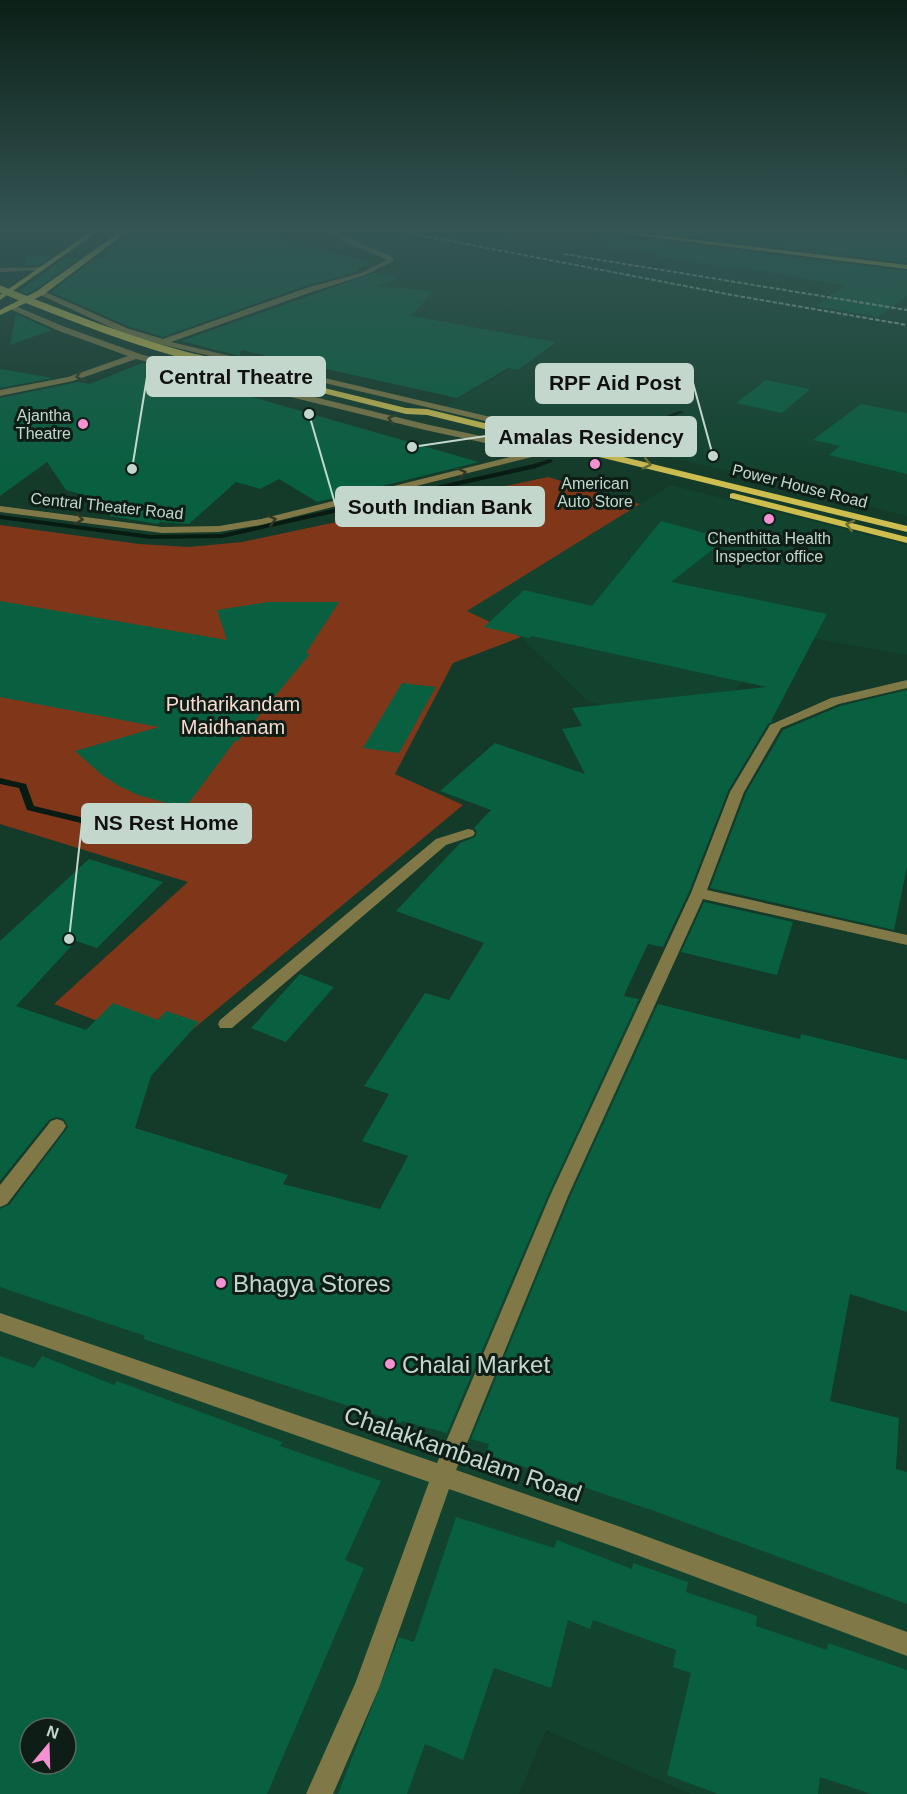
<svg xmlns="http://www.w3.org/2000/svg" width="907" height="1794" viewBox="0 0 907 1794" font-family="Helvetica,sans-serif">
  <rect width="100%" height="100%" fill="#143a29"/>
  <g fill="#11432e">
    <polygon points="327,228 554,228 907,272 907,516 756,477 444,406 553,346 309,296 403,263"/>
    <polygon points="671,485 907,545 907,655 778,632 709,728 589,702 521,637 466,611"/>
    <polygon points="575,986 849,1060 763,1441 907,1485 907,1794 691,1794 546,1730 519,1794 149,1794 0,1391 0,1203 400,1336"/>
  </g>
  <polygon fill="#803719" points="548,477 640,504 467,611 521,637 453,663 395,774 463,805 169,1049 54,1004 188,882 0,824 0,525 139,544 189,547 242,542"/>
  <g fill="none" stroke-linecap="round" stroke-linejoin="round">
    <g fill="#081b12" fill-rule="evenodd">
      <polygon points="679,411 684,412 607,442 602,441"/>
      <polygon points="550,459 553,461 552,462 536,468 222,538 151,539 0,519 0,515 151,535 222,534 534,464"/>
      <polygon points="0,778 26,784 34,806 139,831 140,833 135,836 27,810 19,788 0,784"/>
    </g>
  </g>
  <g fill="#086040" fill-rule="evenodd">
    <polygon points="134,228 244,228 372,263 356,269 360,271 305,286 163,337 130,327 51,292 96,258 106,258 107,250"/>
    <polygon points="614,228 907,228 907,263"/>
    <polygon points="605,234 907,271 907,296 878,317 816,306 845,286 743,267 740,269 654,256 658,253 605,248"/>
    <polygon points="26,256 51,257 39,265 24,265"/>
    <polygon points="65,257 80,258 36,289 27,294 20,291"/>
    <polygon points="374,273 398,278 377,286 434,291 411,316 556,342 518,370 508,368 457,398 241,350 240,356 181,341"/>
    <polygon points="16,314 52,330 10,345"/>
    <polygon points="142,363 232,385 231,391 479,462 317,502 279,479 260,489 236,482 189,524 160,522 158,524 109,516 122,505 66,490 47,462 0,496 0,398 78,382 90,384"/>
    <polygon points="0,369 53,378 0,388"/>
    <polygon points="766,380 810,389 782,413 736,403"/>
    <polygon points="861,404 907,413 907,474 829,455 840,446 813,440"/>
    <polygon points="661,521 726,539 671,582 827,614 771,721 775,720 768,724 728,791 689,892 663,947 648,944 625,993 624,996 639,999 548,1195 447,1433 402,1421 401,1423 143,1339 145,1336 0,1287 0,1209 9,1205 68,1127 64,1119 56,1117 49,1120 0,1181 0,941 89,859 163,882 97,948 76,941 16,1006 86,1030 113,1003 158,1020 166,1011 199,1022 151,1076 135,1128 288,1175 283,1184 380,1209 408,1156 362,1141 389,1094 364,1086 425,993 449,1000 484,943 396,911 460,843 475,837 477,832 474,828 491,810 440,791 495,743 585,774 562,729 582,726 572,708 766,687 532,636 529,638 484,627 524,590 592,606"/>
    <polygon points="0,601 227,640 217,610 269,602 339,602 306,653 310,654 238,741 235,741 185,808 138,795 119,786 102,775 75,751 159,727 0,697"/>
    <polygon points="402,683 436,687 399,753 363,748"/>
    <polygon points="907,690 907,867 894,930 710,888 746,793 783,730 840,706"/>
    <polygon points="704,902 793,922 777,975 681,952"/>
    <polygon points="300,974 334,987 286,1042 251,1028"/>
    <polygon points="658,1004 800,1039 801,1034 907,1060 907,1312 850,1294 830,1401 899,1418 896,1469 907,1472 907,1604 657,1512 486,1454 489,1444 471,1439 570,1197"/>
    <path d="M0,1356L34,1368L42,1356L114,1385L117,1381L282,1442L280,1446L381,1481L345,1560L364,1568L267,1794H0ZM30,1728H66V1764H30Z"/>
    <polygon points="456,1517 554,1548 557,1540 632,1569 633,1563 688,1582 686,1592 757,1616 756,1626 827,1650 828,1643 907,1670 907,1794 871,1794 820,1777 818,1794 718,1794 667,1775 691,1673 673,1667 676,1650 593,1620 590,1629 568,1620 551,1688 494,1668 463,1760 425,1744 407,1794 338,1794 399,1637 414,1642"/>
  </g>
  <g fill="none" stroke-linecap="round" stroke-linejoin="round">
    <g fill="#807947" fill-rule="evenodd">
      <polygon points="315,228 323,228 391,256 394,261 365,275 312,292 171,342 508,421 547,439 547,443 541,443 502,425 160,344 123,333 36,293 43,291 129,329 163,339 306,288 361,273 387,260"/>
      <polygon points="45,267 43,270 0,272 0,268"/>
      <polygon points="13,305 65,327 143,355 425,424 490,438 532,443 537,446 532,449 490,444 425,430 136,359 73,381 0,396 0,390 68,377 128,356 59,331 10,309"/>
      <polygon points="561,442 566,445 552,452 261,525 219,532 162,533 0,512 0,506 162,527 219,526 261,519 546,448"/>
      <polygon points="907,680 907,688 839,704 781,728 744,792 707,890 907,935 907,945 703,899 568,1196 456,1470 618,1526 907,1632 907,1656 618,1548 449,1489 379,1688 333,1794 306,1794 355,1684 429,1482 0,1331 0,1313 437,1463 550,1196 691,893 730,792 770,725 831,698"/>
      <polygon points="468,829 473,830 475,833 473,836 446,845 232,1028 220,1028 218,1024 220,1020 436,839"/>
      <polygon points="57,1119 63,1121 66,1126 63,1131 7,1204 0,1207 0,1185 51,1121"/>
    </g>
    <g fill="#cebe50" fill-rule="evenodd">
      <polygon points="96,228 103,228 0,300 0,295"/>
      <polygon points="125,228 132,228 43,295 0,315 0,310 37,291"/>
      <polygon points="579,228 596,228 907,265 907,269"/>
      <polygon points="222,363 406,408 427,409 907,526 907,532 427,415 406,414 219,367 219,363"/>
      <polygon points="733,493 907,537 907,543 730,498 730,494"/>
    </g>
    <g stroke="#a9c0b4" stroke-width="2" stroke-dasharray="4.5 2" stroke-linecap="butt">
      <polyline points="383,228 732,295 907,325"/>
      <polyline points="564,254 907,310"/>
    </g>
    <path stroke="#cebe50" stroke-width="7" d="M0,289C68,316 134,343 204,360"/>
    <polyline stroke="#cebe50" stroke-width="9" points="198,359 222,365"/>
  </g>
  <defs><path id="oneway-chevron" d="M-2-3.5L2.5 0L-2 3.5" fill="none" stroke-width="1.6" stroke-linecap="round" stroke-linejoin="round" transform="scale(1.5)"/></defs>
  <g stroke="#303925">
    <use href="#oneway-chevron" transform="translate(80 376) rotate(163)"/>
    <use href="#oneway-chevron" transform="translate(392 419) rotate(-166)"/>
    <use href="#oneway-chevron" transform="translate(462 473) rotate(-14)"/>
    <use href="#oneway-chevron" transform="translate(79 519) rotate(8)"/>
    <use href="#oneway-chevron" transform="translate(272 520) rotate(-14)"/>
  </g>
  <g stroke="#6e6e33">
    <use href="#oneway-chevron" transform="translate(647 464) rotate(14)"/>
    <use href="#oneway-chevron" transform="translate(850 525) rotate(-166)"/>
  </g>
  <linearGradient id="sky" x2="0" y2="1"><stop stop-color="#0b2017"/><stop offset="0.48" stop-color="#345554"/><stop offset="1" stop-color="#345554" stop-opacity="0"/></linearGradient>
  <rect width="907" height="479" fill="url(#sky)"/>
  <g fill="#f591d2" stroke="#0e1e16" stroke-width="2">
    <circle cx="83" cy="424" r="6"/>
    <circle cx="595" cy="464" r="6"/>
    <circle cx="769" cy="519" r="6"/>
    <circle cx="221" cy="1283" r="6"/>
    <circle cx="390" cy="1364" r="6"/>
  </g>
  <g text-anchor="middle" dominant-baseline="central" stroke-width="6" stroke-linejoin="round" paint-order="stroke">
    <g font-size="16" fill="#c3d7cc" stroke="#0e1e16">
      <text x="71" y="415" text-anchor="end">Ajantha<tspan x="71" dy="18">Theatre</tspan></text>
      <text x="595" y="483">American<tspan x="595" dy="18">Auto Store</tspan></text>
      <text x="769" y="538">Chenthitta Health<tspan x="769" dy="18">Inspector office</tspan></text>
    </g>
    <g font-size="16" fill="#c3d7cc" stroke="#0e1e16">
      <text transform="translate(800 486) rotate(14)">Power House Road</text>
      <text transform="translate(107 506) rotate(6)">Central Theater Road</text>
    </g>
    <g font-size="20" fill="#f8dacf" stroke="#0e1e16">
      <text x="233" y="704">Putharikandam<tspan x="233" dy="23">Maidhanam</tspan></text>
    </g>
    <g font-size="24" fill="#c3d7cc" stroke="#0e1e16" text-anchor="start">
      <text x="233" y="1283">Bhagya Stores</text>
      <text x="402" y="1364">Chalai Market</text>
    </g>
    <g font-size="24" fill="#c3d7cc" stroke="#0e1e16">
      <text transform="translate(463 1454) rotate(19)">Chalakkambalam Road</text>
    </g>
  </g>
  <path fill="none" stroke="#c3d7cc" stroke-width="2" d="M132 469L147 377M713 456L693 383M412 447L486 436M309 414L336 507M69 939L82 823"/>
  <g fill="#c3d7cc" stroke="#0e1e16" stroke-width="2">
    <circle cx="132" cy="469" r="6"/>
    <circle cx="713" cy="456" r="6"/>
    <circle cx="412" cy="447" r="6"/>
    <circle cx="309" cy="414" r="6"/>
    <circle cx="69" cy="939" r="6"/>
  </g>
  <g fill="#c3d7cc" stroke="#c3d7cc" stroke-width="2">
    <rect x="147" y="357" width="178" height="39" rx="6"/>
    <rect x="536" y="364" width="157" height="39" rx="6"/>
    <rect x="486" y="417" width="210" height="39" rx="6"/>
    <rect x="336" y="487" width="208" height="39" rx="6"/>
    <rect x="82" y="804" width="169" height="39" rx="6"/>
  </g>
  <g font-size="21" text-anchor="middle" font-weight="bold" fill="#111">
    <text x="236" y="384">Central Theatre</text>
    <text x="615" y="390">RPF Aid Post</text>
    <text x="591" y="444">Amalas Residency</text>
    <text x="440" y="514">South Indian Bank</text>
    <text x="166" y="830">NS Rest Home</text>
  </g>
  <g transform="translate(48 1746) rotate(19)"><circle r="28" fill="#0e1e16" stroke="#56685f" stroke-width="1.5"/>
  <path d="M0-4.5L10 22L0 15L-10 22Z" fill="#f591d2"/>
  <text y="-9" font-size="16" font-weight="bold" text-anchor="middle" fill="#c3d7cc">N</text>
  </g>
</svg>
